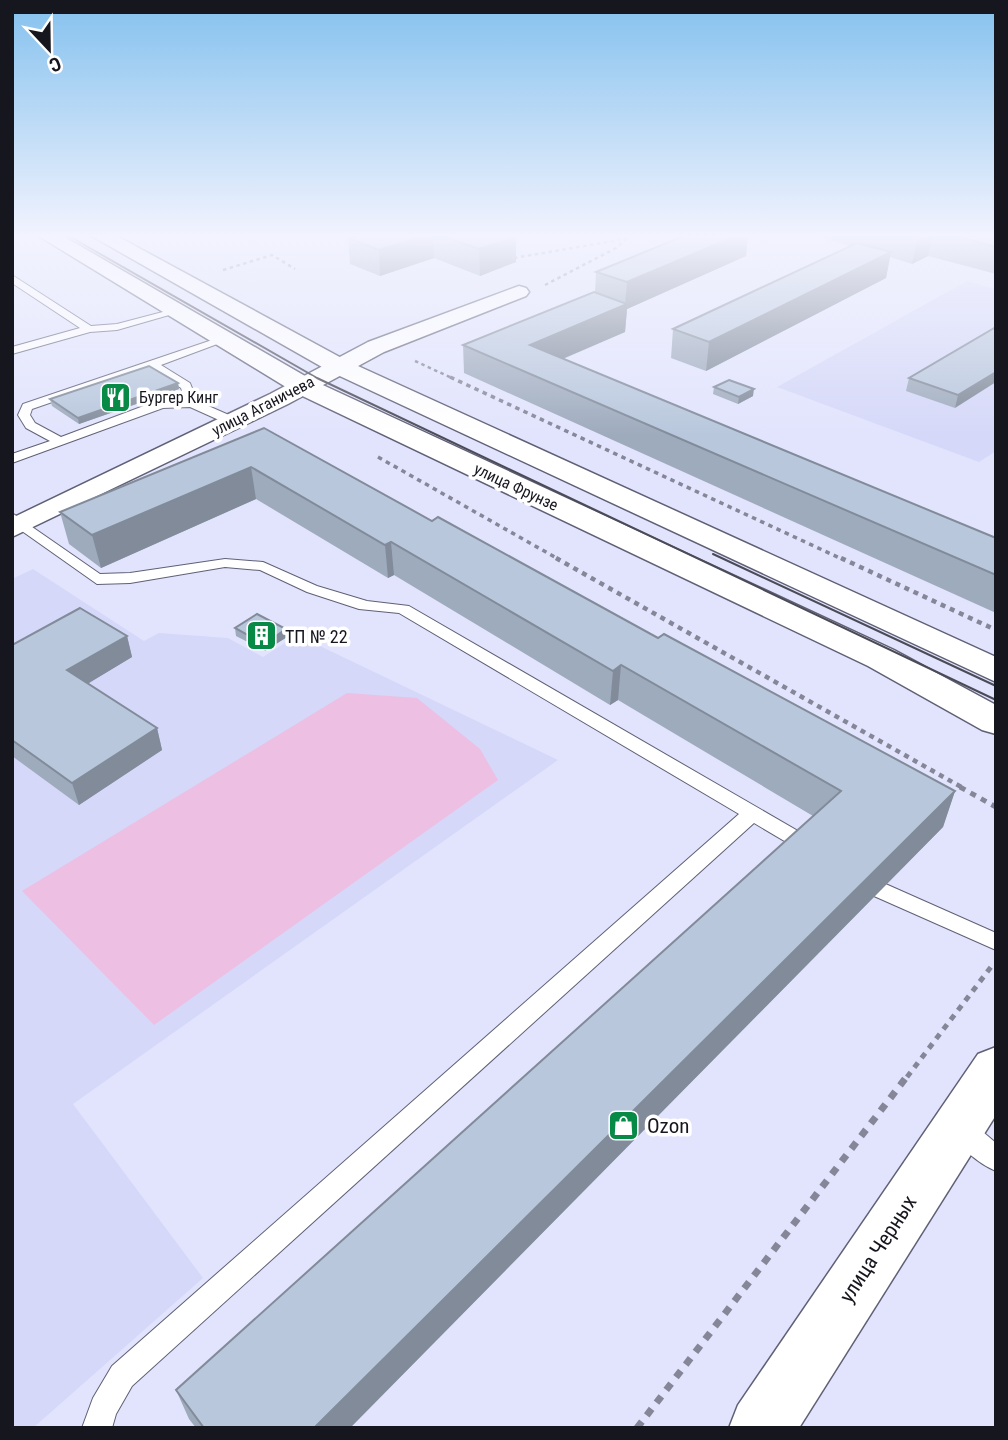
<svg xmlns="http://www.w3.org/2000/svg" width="1008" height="1440" viewBox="0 0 1008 1440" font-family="'Roboto Condensed',sans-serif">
  <rect width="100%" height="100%" fill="#e2e4fd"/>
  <g fill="#d5d8f8">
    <polygon points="967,281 996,289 996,451 979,462 777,387"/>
    <polygon points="33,569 144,641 159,633 228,638 263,657 297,635 558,760 73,1104 203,1278 33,1428 12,1428 12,579"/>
  </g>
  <polygon fill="#edbfe2" points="347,693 417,698 480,749 498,780 154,1025 22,891"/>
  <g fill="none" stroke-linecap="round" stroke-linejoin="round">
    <defs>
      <g id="lane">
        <polygon points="12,275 91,326 117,324 178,308 183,311 117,330 90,332 12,354 12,347 80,328 12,283"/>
        <path d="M218,338L228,340L161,365L190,383L197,401L238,419V425H230L190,407L163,408L12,463V454L50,441L26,428L18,415L23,404ZM151,368L181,388L185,400L157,401L61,437L35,423L30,415L32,409Z"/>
        <polygon points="12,513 100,574 130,573 225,559 263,562 317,586 367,601 409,606 817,842 820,847 817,852 803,852 754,823 132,1386 116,1414 112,1428 82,1428 93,1398 112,1366 739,814 399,613 359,609 307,592 260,570 225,567 130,583 97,584 12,524"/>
        <polygon points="881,882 996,933 996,950 874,896 871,890 874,884"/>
        <path d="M961,1118L970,1121L996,1143V1171C979,1164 956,1145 949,1129L952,1121Z"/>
      </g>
      <polygon id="street" points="519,286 526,288 529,292 526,296 384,352 288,404 12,537 12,518 270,394 368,342"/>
      <polygon id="secondary" points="996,1047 996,1115 799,1428 729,1428 738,1405 978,1054"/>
      <g id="primary">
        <polygon points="37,235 61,235 312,380 894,650 996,705 996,734 982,730 868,666 294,392"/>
        <polygon points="90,235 115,235 347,361 996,657 996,682 329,371"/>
      </g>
    </defs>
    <use href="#lane" stroke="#5f6075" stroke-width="2"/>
    <use href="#street" stroke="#5f6075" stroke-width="3"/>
    <use href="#secondary" stroke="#5f6075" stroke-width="3"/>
    <use href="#primary" stroke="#5f6075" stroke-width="3"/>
    <g stroke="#858698" stroke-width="2.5" stroke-dasharray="3.5 3.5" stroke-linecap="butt">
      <polyline points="514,258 625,239"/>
      <polyline points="223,270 272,255 295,269"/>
      <polyline points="545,285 616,248 631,235"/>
      <polyline points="415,361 454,379"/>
    </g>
    <g stroke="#858698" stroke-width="3.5" stroke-dasharray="4.5 4.5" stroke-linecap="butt">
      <polyline points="450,377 844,560"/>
      <polyline points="378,457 560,560"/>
    </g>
    <g stroke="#858698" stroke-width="4.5" stroke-dasharray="5 5" stroke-linecap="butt">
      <polyline points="556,558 963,788"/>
      <polyline points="841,558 996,630"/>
    </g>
    <g stroke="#858698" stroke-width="5" stroke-dasharray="6 6" stroke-linecap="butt">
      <polyline points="960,787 996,807"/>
      <polyline points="907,1077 991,967"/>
    </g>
    <polyline stroke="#858698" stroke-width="7" stroke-dasharray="8 8" stroke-linecap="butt" points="637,1428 908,1075"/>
    <use href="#lane" fill="#fff" fill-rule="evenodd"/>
    <use href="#street" fill="#fff" fill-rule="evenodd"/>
    <use href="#secondary" fill="#fff" fill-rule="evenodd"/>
    <use href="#primary" fill="#fff" fill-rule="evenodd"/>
    <g stroke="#4b4b58" stroke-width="2">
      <polyline points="67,235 317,378 996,700"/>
      <polyline points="713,554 996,686"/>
    </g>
  </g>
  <g fill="#9eabbd">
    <polygon points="358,235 510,235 516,262 480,276 434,258 380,276 350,264 348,238"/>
    <polygon points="686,235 748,235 746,256 627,309 625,332 563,359 996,538 996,613 464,373 463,345 595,292 596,272"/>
    <polygon points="811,235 996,235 996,274 928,256 912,264 890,257 886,278 706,371 671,358 673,329 850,246"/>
    <polygon points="996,327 955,408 906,391 909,378"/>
    <polygon points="178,383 179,389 79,424 52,406 50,399"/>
    <polygon points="714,387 753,396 738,404 713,394"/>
    <polygon points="264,428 432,521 955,791 943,827 350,1428 196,1428 189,1419 176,1390 813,816 618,700 610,705 394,575 388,578 256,499 101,568 69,544 60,512"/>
    <polygon points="235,628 286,629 287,637 265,651 236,636"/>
    <polygon points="127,636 132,657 87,684 157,728 162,750 79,805 12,756 12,645"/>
  </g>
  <g fill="#818b9a">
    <polygon points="426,235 433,235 434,258 380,276 379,250"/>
    <polygon points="738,235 748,235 746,256 627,309 625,332 529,373 530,345 625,305 627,282"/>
    <polygon points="925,235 933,235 928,256 912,264 918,238"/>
    <polygon points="516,237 516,262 480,276 479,249"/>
    <polygon points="891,252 886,278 706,371 709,342"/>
    <polygon points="996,372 996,382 955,408 958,395"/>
    <polygon points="178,383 179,389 79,424 78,418"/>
    <polygon points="754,389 753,396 738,404 739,397"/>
    <polygon points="251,467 256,499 101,568 92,535"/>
    <polygon points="391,542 394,575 388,578 385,545"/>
    <polygon points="286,629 287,637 265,651 264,644"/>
    <polygon points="127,636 132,657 74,692 67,670"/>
    <polygon points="621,665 618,700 610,705 613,671"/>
    <polygon points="157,728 162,750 79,805 72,783"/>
    <polygon points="955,791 943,827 350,1428 314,1428"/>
  </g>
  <g fill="#b8c7dc" stroke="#818b9a" stroke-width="2">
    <polygon points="358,235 426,235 379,250 348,238"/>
    <polygon points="439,235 510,235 516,237 479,249"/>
    <polygon points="686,235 738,235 627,282 596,272"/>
    <polygon points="906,235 925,235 918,238"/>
    <polygon points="951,235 996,235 996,247"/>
    <polygon points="857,243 891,252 709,342 673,329"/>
    <polygon points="594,292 627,304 530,345 996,538 996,575 463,345"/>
    <polygon points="996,327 996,372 958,395 909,378"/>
    <polygon points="149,366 178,383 78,418 50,399"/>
    <polygon points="729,380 754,389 739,397 714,387"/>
    <polygon points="264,428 432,521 438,517 658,638 664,634 955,791 314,1428 204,1428 176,1390 841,791 621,665 613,671 391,542 385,545 251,467 92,535 60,512"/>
    <polygon points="80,608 127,636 67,670 157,728 72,783 12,740 12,645"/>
    <polygon points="257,614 286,629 264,644 235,628"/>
  </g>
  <linearGradient id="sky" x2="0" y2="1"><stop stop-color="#84c1ee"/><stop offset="0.54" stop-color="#f2f3fe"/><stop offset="1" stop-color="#f2f3fe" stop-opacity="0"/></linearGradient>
  <rect width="1008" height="436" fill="url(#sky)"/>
  <defs>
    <symbol id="restaurant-square" viewBox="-11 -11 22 22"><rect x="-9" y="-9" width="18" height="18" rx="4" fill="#078a46" stroke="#fff"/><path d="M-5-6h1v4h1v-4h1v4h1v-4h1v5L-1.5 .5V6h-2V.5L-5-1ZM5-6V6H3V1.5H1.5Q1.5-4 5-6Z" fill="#fff"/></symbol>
    <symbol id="building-square" viewBox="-11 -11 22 22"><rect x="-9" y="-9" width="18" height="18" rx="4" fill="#078a46" stroke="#fff"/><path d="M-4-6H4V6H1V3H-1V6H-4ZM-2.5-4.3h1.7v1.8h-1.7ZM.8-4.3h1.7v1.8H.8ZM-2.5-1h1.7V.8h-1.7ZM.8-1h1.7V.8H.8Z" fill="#fff"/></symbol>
    <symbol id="shop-square" viewBox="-11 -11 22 22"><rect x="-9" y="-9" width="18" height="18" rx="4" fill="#078a46" stroke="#fff"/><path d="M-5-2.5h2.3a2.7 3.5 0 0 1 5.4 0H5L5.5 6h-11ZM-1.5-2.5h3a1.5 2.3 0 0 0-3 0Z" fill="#fff"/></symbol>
  </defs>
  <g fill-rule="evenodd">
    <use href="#restaurant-square" x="98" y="380" width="35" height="35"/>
    <use href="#building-square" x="244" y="618" width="35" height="35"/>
    <use href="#shop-square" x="606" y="1108" width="35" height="35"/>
  </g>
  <g text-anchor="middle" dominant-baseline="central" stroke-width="7" stroke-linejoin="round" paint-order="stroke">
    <g font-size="16" fill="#16161f" stroke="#fff" text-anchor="start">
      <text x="139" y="397">Бургер Кинг</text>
    </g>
    <g font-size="16" fill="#16161f" stroke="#fff">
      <text transform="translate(263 406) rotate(-27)">улица Аганичева</text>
      <text transform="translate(516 487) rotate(25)">улица Фрунзе</text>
    </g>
    <g font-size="18" fill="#16161f" stroke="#fff" text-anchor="start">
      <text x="285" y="636">ТП № 22</text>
    </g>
    <g font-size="21" fill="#16161f" stroke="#fff" text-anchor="start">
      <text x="647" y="1126">Ozon</text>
    </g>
    <g font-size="21" fill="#16161f" stroke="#fff">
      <text transform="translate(878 1249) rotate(-57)">улица Черных</text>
    </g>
  </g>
  <rect width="1008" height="1440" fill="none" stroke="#16161f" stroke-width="28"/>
  <g transform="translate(49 49) rotate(158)" stroke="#ffffff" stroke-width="5" paint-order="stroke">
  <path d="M0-5L12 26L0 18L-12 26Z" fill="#16161f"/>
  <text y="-10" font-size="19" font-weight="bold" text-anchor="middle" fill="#16161f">С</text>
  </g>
</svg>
